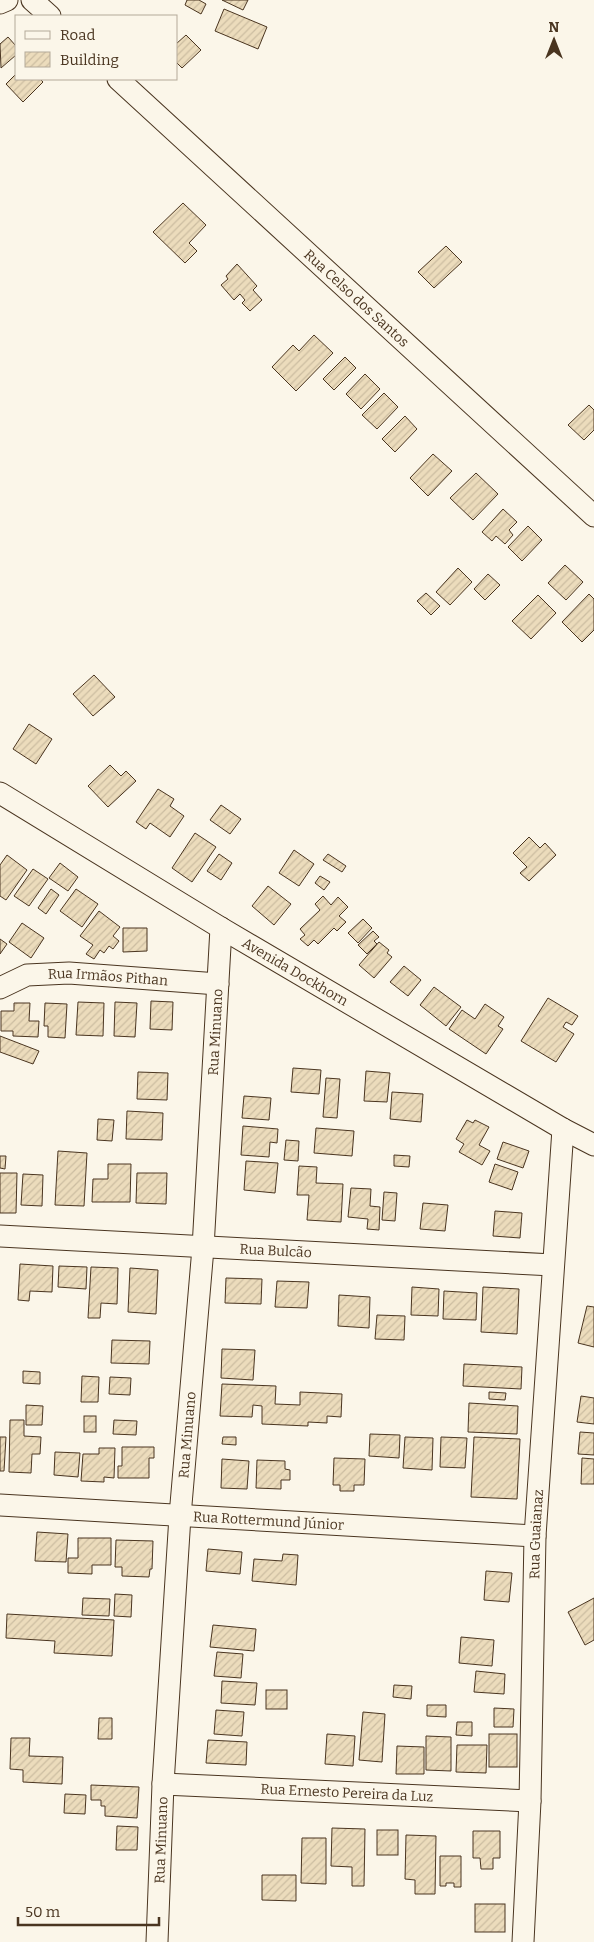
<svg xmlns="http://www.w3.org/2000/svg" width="594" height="1942" viewBox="0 0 594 1942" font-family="Bitter,serif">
  <defs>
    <pattern id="building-hatch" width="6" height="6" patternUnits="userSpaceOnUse" patternTransform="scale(1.25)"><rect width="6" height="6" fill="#ecdcbc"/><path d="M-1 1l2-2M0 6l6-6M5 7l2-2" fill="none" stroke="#ccbda1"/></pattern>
  </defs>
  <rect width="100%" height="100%" fill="#fbf6e9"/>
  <g fill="url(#building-hatch)" stroke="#4a3520">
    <polygon points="187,0 199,0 206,4 201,14 185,5"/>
    <polygon points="222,0 248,0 243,10"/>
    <polygon points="224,9 267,27 258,49 215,31"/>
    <polygon points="186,35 201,50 182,68 176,62 176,44"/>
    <polygon points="8,37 16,46 16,55 1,68 0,44"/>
    <polygon points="16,74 16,79 40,79 43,82 23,102 6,84"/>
    <polygon points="183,203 206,225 189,243 197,251 185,263 153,232"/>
    <polygon points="446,246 462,262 434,288 418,272"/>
    <polygon points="237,264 257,286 253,290 262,300 250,311 242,303 245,300 240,294 234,300 221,285 228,279 226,276"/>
    <polygon points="314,335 333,353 296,391 272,367 293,345 299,351"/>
    <polygon points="345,357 356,368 334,390 323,379"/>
    <polygon points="365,374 380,389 361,409 346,394"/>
    <polygon points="384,393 398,407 377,429 362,415"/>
    <polygon points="589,405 594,410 594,430 584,440 568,425"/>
    <polygon points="405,416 417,429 395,452 382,439"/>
    <polygon points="433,454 452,471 428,496 410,478"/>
    <polygon points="476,473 498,494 473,520 450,498"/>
    <polygon points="503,509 517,522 509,530 513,535 505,544 496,536 492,541 482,532"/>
    <polygon points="528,526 542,540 522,561 508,547"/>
    <polygon points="565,565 583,582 566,600 548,583"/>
    <polygon points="458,568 472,582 450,605 436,592"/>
    <polygon points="488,574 500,585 485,600 474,589"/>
    <polygon points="426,593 440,606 431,615 417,601"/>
    <polygon points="589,594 594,599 594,630 582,642 562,622"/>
    <polygon points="538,595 556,613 531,639 512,621"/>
    <polygon points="94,675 115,697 93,716 73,694"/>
    <polygon points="29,724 52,739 36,764 13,749"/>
    <polygon points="110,765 121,776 126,771 136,781 108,807 88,786"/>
    <polygon points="158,789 174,799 170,806 184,816 170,837 150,823 146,829 136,822"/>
    <polygon points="221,805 241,819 230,834 210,820"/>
    <polygon points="195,833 216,847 192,882 172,868"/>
    <polygon points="529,837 540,848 545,843 556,855 529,881 520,873 527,867 513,853"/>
    <polygon points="294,850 314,864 299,886 279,873"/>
    <polygon points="219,854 232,863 221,880 207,871"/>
    <polygon points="328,854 346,866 342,872 323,860"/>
    <polygon points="7,855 27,870 6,900 0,896 0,865"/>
    <polygon points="60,863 78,877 68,891 49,878"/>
    <polygon points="33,869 48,879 29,906 14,896"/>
    <polygon points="320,876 330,882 324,890 315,883"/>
    <polygon points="268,886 291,904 274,925 252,906"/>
    <polygon points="51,889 59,895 46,914 38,908"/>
    <polygon points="76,889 98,904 82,927 60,911"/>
    <polygon points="323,896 331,905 338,897 348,907 339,916 346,922 337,931 334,928 318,944 314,940 308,946 300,939 305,935 300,929 320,910 315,904"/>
    <polygon points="99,911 120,927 113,936 119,941 113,949 109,946 104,953 100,950 94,959 86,954 93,945 80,936"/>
    <polygon points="363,919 372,928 358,943 348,933"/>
    <polygon points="22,923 44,938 31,958 9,942"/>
    <polygon points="123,928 147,928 147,951 123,952"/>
    <polygon points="373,931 379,937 374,941 377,944 367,954 358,945"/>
    <polygon points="0,939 7,944 0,954"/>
    <polygon points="379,942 389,950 387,953 392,957 374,978 359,965"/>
    <polygon points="404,966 421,980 408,996 390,982"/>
    <polygon points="434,987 461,1007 446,1026 420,1005"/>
    <polygon points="548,998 578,1016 572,1025 566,1022 563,1027 574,1034 556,1062 521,1041"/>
    <polygon points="151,1001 173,1002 172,1030 150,1029"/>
    <polygon points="78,1002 104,1003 103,1036 76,1035"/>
    <polygon points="115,1002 137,1003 135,1037 114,1036"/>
    <polygon points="14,1003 30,1003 29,1021 39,1021 38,1037 13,1036 13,1031 1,1031 1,1011 14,1011"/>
    <polygon points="45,1003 67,1004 65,1038 48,1037 48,1026 44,1026"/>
    <polygon points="485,1004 504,1017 498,1026 503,1029 486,1054 449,1029 462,1010 475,1019"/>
    <polygon points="0,1036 39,1051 33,1064 0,1052"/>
    <polygon points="293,1068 321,1070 319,1094 291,1092"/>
    <polygon points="366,1071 390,1073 387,1102 364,1101"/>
    <polygon points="138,1072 168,1073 167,1100 137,1099"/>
    <polygon points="326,1078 340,1079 337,1118 323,1117"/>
    <polygon points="392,1092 423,1094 421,1122 390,1119"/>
    <polygon points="244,1096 271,1098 269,1120 242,1118"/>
    <polygon points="127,1111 163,1113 162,1140 126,1139"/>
    <polygon points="98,1119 114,1120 112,1141 97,1140"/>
    <polygon points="467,1120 473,1123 475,1120 489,1127 479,1145 490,1151 482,1165 459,1152 464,1144 456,1139"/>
    <polygon points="243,1126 278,1129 277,1143 270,1142 269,1157 241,1155"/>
    <polygon points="316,1128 354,1131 352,1156 314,1153"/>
    <polygon points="286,1140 299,1141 298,1161 284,1160"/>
    <polygon points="503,1142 529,1151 523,1168 497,1159"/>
    <polygon points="58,1151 87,1153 84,1206 55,1205"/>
    <polygon points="394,1155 410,1156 409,1167 394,1166"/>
    <polygon points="0,1156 6,1156 5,1169 0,1168"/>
    <polygon points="246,1161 278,1163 275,1193 244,1190"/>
    <polygon points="108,1164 131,1164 130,1202 92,1202 93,1179 108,1179"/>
    <polygon points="495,1164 518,1172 512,1190 489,1182"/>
    <polygon points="299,1166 317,1167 316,1183 343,1184 341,1222 307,1220 309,1195 297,1195"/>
    <polygon points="0,1173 17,1173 16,1213 0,1213"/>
    <polygon points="137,1173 167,1173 166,1204 136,1203"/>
    <polygon points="23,1174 43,1175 42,1206 21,1205"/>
    <polygon points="351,1188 371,1189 370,1206 380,1207 379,1230 367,1229 368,1219 348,1217"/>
    <polygon points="384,1192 397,1193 395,1221 382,1220"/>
    <polygon points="423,1203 448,1205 445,1231 420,1229"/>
    <polygon points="495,1211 522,1213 520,1238 493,1236"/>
    <polygon points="20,1264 53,1266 52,1292 30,1291 29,1301 18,1300"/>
    <polygon points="59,1266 87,1267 86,1289 58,1287"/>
    <polygon points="91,1267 118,1268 117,1304 101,1303 100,1318 88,1318"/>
    <polygon points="130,1268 158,1270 156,1314 128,1312"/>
    <polygon points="226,1278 262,1279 261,1304 225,1303"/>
    <polygon points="277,1281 309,1282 307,1308 275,1307"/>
    <polygon points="412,1287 439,1289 438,1316 411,1315"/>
    <polygon points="483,1287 519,1289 517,1334 481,1332"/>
    <polygon points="444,1291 477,1293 476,1320 443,1319"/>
    <polygon points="339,1295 370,1297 369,1328 338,1326"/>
    <polygon points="587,1306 594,1307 594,1347 578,1343"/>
    <polygon points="377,1315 405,1316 404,1340 375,1339"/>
    <polygon points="112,1340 150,1341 149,1364 111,1363"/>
    <polygon points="222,1349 255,1350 253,1380 221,1378"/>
    <polygon points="464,1364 522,1367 521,1389 463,1386"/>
    <polygon points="23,1371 40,1372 40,1384 23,1383"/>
    <polygon points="82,1376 99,1377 98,1402 81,1402"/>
    <polygon points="110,1377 131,1378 130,1395 109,1394"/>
    <polygon points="222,1384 276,1386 275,1404 300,1405 300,1392 342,1394 341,1417 327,1416 327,1423 308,1422 308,1426 262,1424 262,1406 253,1405 252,1417 220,1416"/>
    <polygon points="489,1392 506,1393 505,1400 489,1399"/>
    <polygon points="581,1396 594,1398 594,1424 577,1422"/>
    <polygon points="469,1403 518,1406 517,1434 468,1432"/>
    <polygon points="26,1405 43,1406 42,1425 26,1425"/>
    <rect x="84" y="1416" width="12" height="16"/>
    <polygon points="10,1420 24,1420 24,1436 41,1437 40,1454 32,1454 31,1473 9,1472"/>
    <polygon points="114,1420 137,1421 136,1435 113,1434"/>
    <polygon points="580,1432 594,1433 594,1455 578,1454"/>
    <polygon points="370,1434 400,1435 399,1458 369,1456"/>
    <polygon points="0,1437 6,1437 4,1471 0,1471"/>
    <polygon points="223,1437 236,1437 236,1445 222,1444"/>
    <polygon points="405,1437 433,1438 432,1470 403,1468"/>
    <polygon points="441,1437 467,1438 465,1468 440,1467"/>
    <polygon points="474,1437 520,1439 517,1499 471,1497"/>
    <polygon points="122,1447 154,1447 154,1458 149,1458 149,1478 118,1478 118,1466 122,1466"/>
    <polygon points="99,1448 115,1448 114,1478 104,1477 104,1482 81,1481 83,1454 99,1454"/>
    <polygon points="55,1452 80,1453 78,1477 54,1475"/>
    <polygon points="334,1458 365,1459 364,1485 354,1485 354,1491 340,1491 340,1485 333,1485"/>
    <polygon points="582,1458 594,1459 594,1484 581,1484"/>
    <polygon points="222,1459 249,1461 247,1489 221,1488"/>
    <polygon points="257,1460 285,1461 285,1469 290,1470 290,1480 281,1480 281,1489 256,1488"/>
    <polygon points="37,1532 68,1534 66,1562 35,1561"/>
    <polygon points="78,1538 111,1538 111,1565 92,1565 92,1574 68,1573 68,1558 78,1558"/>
    <polygon points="116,1540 153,1541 152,1569 150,1569 149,1577 122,1576 122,1567 115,1567"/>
    <polygon points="208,1549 242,1552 240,1574 206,1571"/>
    <polygon points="283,1554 298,1555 296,1585 252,1581 254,1559 282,1561"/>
    <polygon points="486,1571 512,1573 509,1602 484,1600"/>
    <polygon points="115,1594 132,1595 131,1617 114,1616"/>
    <polygon points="83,1598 110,1599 109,1616 82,1615"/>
    <polygon points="594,1598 594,1640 585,1645 568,1612"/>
    <polygon points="7,1614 114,1620 112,1656 54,1653 55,1641 6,1638"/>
    <polygon points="213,1625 256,1629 254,1651 210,1647"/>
    <polygon points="461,1637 494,1640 492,1666 459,1663"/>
    <polygon points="217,1652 243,1654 241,1678 214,1676"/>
    <polygon points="476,1671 505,1674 504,1694 474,1692"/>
    <polygon points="222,1681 257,1683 255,1705 221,1703"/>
    <polygon points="394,1685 412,1686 411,1699 393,1697"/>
    <rect x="266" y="1690" width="21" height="19"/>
    <polygon points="427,1705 446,1705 446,1717 427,1716"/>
    <polygon points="494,1708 514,1709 513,1727 494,1727"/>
    <polygon points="216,1710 244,1712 242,1736 214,1734"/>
    <polygon points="363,1712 385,1714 382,1762 359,1760"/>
    <polygon points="99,1718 112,1718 112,1739 98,1739"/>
    <polygon points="457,1722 472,1722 472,1736 456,1735"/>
    <polygon points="327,1734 355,1736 353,1766 325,1764"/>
    <rect x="489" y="1734" width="28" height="33"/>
    <polygon points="426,1736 451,1737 451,1771 426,1770"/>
    <polygon points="11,1738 30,1738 29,1756 63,1757 62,1784 23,1782 23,1770 10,1769"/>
    <polygon points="208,1740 247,1742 246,1765 206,1763"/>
    <polygon points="457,1745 487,1745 486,1773 456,1772"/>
    <polygon points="397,1746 424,1747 424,1774 396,1774"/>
    <polygon points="91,1785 139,1787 137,1818 105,1816 105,1806 101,1806 101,1800 91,1800"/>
    <polygon points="65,1794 86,1795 85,1814 64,1813"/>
    <polygon points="117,1826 138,1827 137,1850 116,1850"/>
    <polygon points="332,1828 365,1829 364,1886 352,1886 352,1867 331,1866"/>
    <rect x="377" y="1830" width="21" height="25"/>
    <polygon points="473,1831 500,1831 500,1858 493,1858 493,1869 481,1869 480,1858 473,1858"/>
    <polygon points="406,1835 436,1836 435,1894 415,1894 415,1880 405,1879"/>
    <polygon points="302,1838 326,1838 326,1884 301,1883"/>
    <polygon points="440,1856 461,1856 461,1887 454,1887 454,1883 446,1883 446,1886 440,1886"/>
    <polygon points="262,1875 296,1875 296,1901 262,1900"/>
    <rect x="475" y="1904" width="30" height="28"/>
  </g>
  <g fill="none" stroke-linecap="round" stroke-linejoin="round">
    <defs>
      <g id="minor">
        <polyline points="32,0 50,16"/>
        <polyline points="0,3 7,0"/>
        <path id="s1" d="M118,79L594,516"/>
        <path id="s2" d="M0,793L221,928L563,1129L594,1145"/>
        <path id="s3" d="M0,988L27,975L69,973L218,984"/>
        <path id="s4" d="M0,1236L553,1265"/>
        <path id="s5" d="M0,1505L535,1536"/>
        <path id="s6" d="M163,1784L530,1801"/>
        <path id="s7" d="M157,1942L163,1784L180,1516L203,1248L221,928"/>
        <path id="s8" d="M523,1942L530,1801L535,1536L563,1129"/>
      </g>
    </defs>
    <use href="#minor" stroke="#4a3520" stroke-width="23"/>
    <use href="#minor" stroke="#fbf6e9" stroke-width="21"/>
  </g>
  <g text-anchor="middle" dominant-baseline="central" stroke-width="4" stroke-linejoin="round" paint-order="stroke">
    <g font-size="14" fill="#4a3520" stroke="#fbf6e9">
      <text stroke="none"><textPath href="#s1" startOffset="324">Rua Celso dos Santos</textPath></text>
      <text stroke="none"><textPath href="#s2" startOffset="345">Avenida Dockhorn</textPath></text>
      <text stroke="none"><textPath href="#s3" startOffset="111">Rua Irmãos Pithan</textPath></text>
      <text stroke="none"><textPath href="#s7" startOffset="912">Rua Minuano</textPath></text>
      <text stroke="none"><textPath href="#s4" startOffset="276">Rua Bulcão</textPath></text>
      <text stroke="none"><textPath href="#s7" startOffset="508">Rua Minuano</textPath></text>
      <text stroke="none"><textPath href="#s5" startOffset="269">Rua Rottermund Júnior</textPath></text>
      <text stroke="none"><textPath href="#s8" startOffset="408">Rua Guaianaz</textPath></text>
      <text stroke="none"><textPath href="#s6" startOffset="184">Rua Ernesto Pereira da Luz</textPath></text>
      <text stroke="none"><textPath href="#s7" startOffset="102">Rua Minuano</textPath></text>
    </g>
  </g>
  <rect x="15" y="15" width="162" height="65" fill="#fbf6e9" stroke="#b4a999"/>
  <rect x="25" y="31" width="25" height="8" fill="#fbf6e9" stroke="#b4a999"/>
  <text x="60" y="40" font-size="15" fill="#4a3520">Road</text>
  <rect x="25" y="52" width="25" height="15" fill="url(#building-hatch)" stroke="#b4a999"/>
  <text x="60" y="65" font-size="15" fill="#4a3520">Building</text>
  <g transform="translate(554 40)" stroke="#fbf6e9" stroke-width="4" paint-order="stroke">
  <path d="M0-4L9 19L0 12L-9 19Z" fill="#4a3520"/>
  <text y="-8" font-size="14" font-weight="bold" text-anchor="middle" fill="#4a3520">N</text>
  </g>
  <path d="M18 1917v8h141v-8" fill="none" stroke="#4a3520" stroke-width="2.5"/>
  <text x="25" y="1917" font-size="15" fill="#4a3520" stroke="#fbf6e9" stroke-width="4" paint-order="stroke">50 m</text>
</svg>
